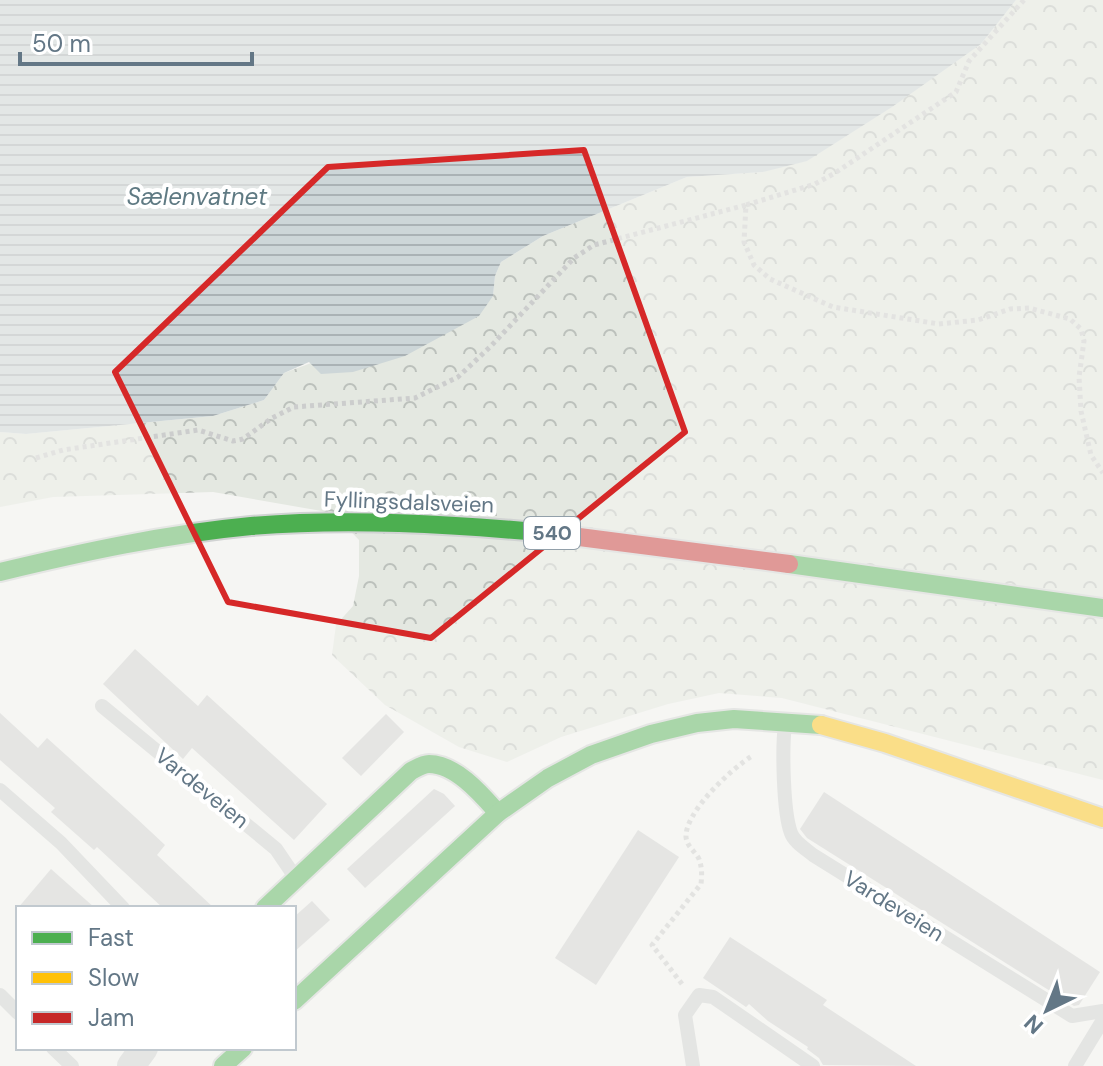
<svg xmlns="http://www.w3.org/2000/svg" width="1103" height="1066" viewBox="0 0 1103 1066" font-family="'DM Sans',sans-serif">
  <defs>
    <pattern id="forest-crowns" width="20" height="18" patternUnits="userSpaceOnUse" patternTransform="scale(2)"><rect width="20" height="18" fill="#e4e8e1"/><path d="M2 6a3 3 0 1 1 6 0M12 15a3 3 0 1 1 6 0" fill="none" stroke="#bcc1bc"/></pattern>
    <pattern id="water-rules" width="6" height="5" patternUnits="userSpaceOnUse" patternTransform="scale(2)"><rect width="6" height="5" fill="#cdd6d8"/><path d="M0 2.5h6" fill="none" stroke="#aab2b5"/></pattern>
  </defs>
  <rect width="100%" height="100%" fill="#f5f5f3"/>
  <polygon fill="url(#forest-crowns)" points="1016,0 1103,0 1103,780 782,698 719,693 668,704 561,737 507,762 459,747 385,705 332,655 336,625 353,606 359,576 359,540 333,513 213,492 53,497 0,507 0,432 26,434 213,416 264,400 284,373 493,296 495,276 501,262 543,236 687,177 763,172 981,44"/>
  <polygon fill="url(#water-rules)" points="0,0 1016,0 981,44 892,107 807,161 763,172 687,177 543,236 501,262 495,276 493,296 479,316 405,356 353,372 321,374 309,362 284,373 264,400 213,416 26,434 0,432"/>
  <g fill="#d0d1d1">
    <polygon points="135,649 198,706 207,695 327,804 294,840 192,748 183,759 103,684"/>
    <polygon points="0,713 38,748 47,738 135,817 165,845 157,855 214,908 163,908 97,847 94,850 51,812 55,808 0,760"/>
    <polygon points="386,714 404,732 361,776 342,758"/>
    <polygon points="434,789 444,794 455,806 365,888 347,869"/>
    <polygon points="824,792 1100,972 1079,1005 1074,1006 807,838 800,829"/>
    <polygon points="638,830 679,857 596,985 555,958"/>
    <polygon points="51,869 95,908 18,908"/>
    <polygon points="312,901 330,920 294,952 294,917"/>
    <polygon points="730,937 827,1000 823,1005 916,1066 823,1065 819,1058 807,1049 808,1047 768,1021 749,1004 746,1007 703,978"/>
  </g>
  <g fill="none" stroke-linecap="round" stroke-linejoin="round">
    <defs>
      <g id="fast">
        <polyline points="789,564 1103,608"/>
        <path d="M0,572C83,552 166,534 251,526C349,518 450,524 548,533"/>
        <path d="M265,908L411,771C417,768 423,764 429,764C456,764 482,795 498,813"/>
        <polyline points="294,1001 498,813 548,778 591,755 651,734 697,723 734,719 821,725"/>
        <polyline points="223,1066 243,1048"/>
      </g>
      <polyline id="slow" points="821,725 885,743 1103,818"/>
      <polyline id="jam" points="548,533 789,564"/>
    </defs>
    <use href="#fast" stroke="#d1d3d3" stroke-width="22"/>
    <use href="#slow" stroke="#d1d3d3" stroke-width="22"/>
    <use href="#jam" stroke="#d1d3d3" stroke-width="22"/>
    <g stroke="#cccdcd" stroke-width="5" stroke-dasharray="4 4" stroke-linecap="butt">
      <polyline points="1024,0 969,61 956,92 835,173 815,184 746,205 744,242 754,265 770,279 833,307 939,324 978,320 1010,309 1029,308 1070,319 1081,329 1084,341 1079,377 1081,411 1091,455 1103,473"/>
      <polyline points="36,458 63,450 198,430 233,441 243,439 272,418 294,407 415,398 458,377 490,347 574,258 594,245 746,205"/>
      <path d="M682,984L652,945L701,884C702,875 702,867 699,859C695,851 687,847 686,837C685,812 731,769 752,756"/>
    </g>
    <g stroke="#ced0d0" stroke-width="14">
      <polyline points="102,706 276,849 295,877"/>
      <path d="M785,725C782,747 783,812 791,833C794,842 806,849 813,855L1072,1016L1103,1011"/>
      <polyline points="0,790 61,843 123,908"/>
      <polyline points="0,995 18,1013"/>
      <polyline points="53,1048 72,1066"/>
      <polyline points="693,1066 685,1015 699,995 713,997 813,1066"/>
      <polyline points="1075,1066 1103,1020"/>
    </g>
    <polyline stroke="#ced0d0" stroke-width="28" points="131,1066 144,1048"/>
    <use href="#fast" stroke="#4caf50" stroke-width="18"/>
    <use href="#slow" stroke="#ffc107" stroke-width="18"/>
    <use href="#jam" stroke="#c62828" stroke-width="18"/>
  </g>
  <path d="M0 0H1103V1066H0ZM584,150L685,432L431,638L228,602L115,372L328,167Z" fill="#f5f5f3" fill-opacity=".55" fill-rule="evenodd"/>
  <path fill="none" stroke="#d62828" stroke-width="6" stroke-linejoin="round" d="M584,150L685,432L431,638L228,602L115,372L328,167Z"/>
  <g text-anchor="middle" dominant-baseline="central" stroke-width="8" stroke-linejoin="round" paint-order="stroke">
    <rect fill="#fff" stroke="#92a0aa" stroke-width="2" x="524" y="517" width="56" height="32" rx="6"/>
    <g font-size="20" font-weight="bold" fill="#637786">
      <text x="552" y="533">540</text>
    </g>
    <g font-size="22" fill="#637786" stroke="#fff">
      <text transform="translate(409 502) rotate(2)">Fyllingsdalsveien</text>
      <text transform="translate(202 788) rotate(39)">Vardeveien</text>
      <text transform="translate(894 906) rotate(32)">Vardeveien</text>
    </g>
    <g font-size="24" font-style="italic" fill="#5f7a83" stroke="#fff">
      <text x="197" y="196">Sælenvatnet</text>
    </g>
  </g>
  <rect x="16" y="906" width="280" height="144" fill="#ffffff" stroke="#c1c9cf" stroke-width="2"/>
  <rect x="32" y="932" width="40" height="12" fill="#4caf50" stroke="#c1c9cf" stroke-width="2"/>
  <text x="88" y="946" font-size="24" fill="#637786">Fast</text>
  <rect x="32" y="972" width="40" height="12" fill="#ffc107" stroke="#c1c9cf" stroke-width="2"/>
  <text x="88" y="986" font-size="24" fill="#637786">Slow</text>
  <rect x="32" y="1012" width="40" height="12" fill="#c62828" stroke="#c1c9cf" stroke-width="2"/>
  <text x="88" y="1026" font-size="24" fill="#637786">Jam</text>
  <g transform="translate(1047 1010) rotate(223)" stroke="#ffffff" stroke-width="6" paint-order="stroke">
  <path d="M0-6L14 30L0 20L-14 30Z" fill="#637786"/>
  <text y="-12" font-size="22" font-weight="bold" text-anchor="middle" fill="#637786">N</text>
  </g>
  <path d="M20 52v12h232v-12" fill="none" stroke="#637786" stroke-width="4"/>
  <text x="32" y="52" font-size="24" fill="#637786" stroke="#ffffff" stroke-width="6" paint-order="stroke">50 m</text>
</svg>
